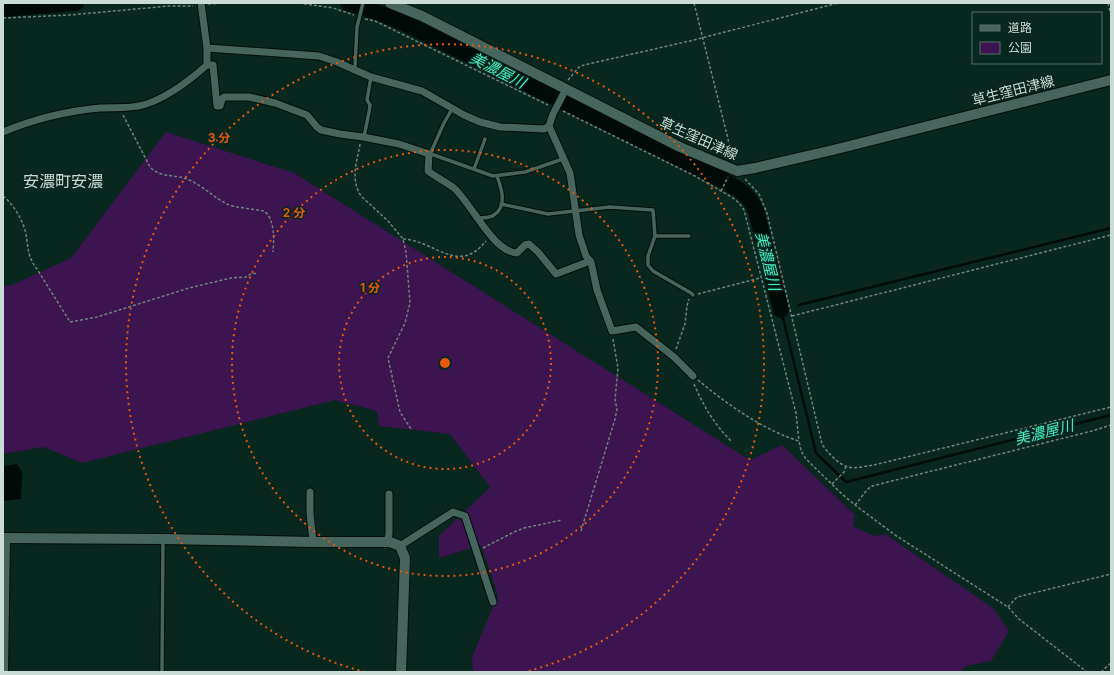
<svg xmlns="http://www.w3.org/2000/svg" width="1114" height="675" viewBox="0 0 1114 675" font-family="Inter,'Noto Sans JP',sans-serif">
  <rect width="100%" height="100%" fill="#07271f"/>
  <polygon fill="#3c1450" points="166,132 294,173 750,460 782,445 855,515 853,526 874,536 885,534 993,608 1009,631 991,661 965,666 961,672 473,672 472,657 498,595 481,545 439,558 439,536 490,487 450,434 379,426 377,411 335,400 82,463 44,447 3,454 3,286 12,285 71,258"/>
  <polygon fill="#000a07" points="17,464 22,472 21,499 3,501 3,466"/>
  <g fill="none" stroke-linecap="round" stroke-linejoin="round">
    <g stroke="#000a07" stroke-width="2.5">
      <polyline points="799,305 1111,228"/>
      <polyline points="785,309 781,310 816,453 846,482 1111,415"/>
    </g>
    <g stroke="#000a07" stroke-width="16">
      <path d="M348,3L385,15L408,25L722,180C740,190 747,192 756,211L781,310"/>
      <polyline points="3,9 76,3"/>
    </g>
    <defs>
      <g id="lane">
        <polyline points="353,69 355,66 357,27 363,3"/>
        <polyline points="364,137 369,112 370,105 367,100 371,77"/>
        <polyline points="430,154 444,123 452,109"/>
        <polyline points="431,154 493,176 525,172 563,159"/>
        <polyline points="474,169 485,139"/>
        <polyline points="501,204 548,214 610,207 653,210 655,236 648,256 648,265 653,271 691,293 693,295"/>
        <path d="M478,218C483,218 490,218 494,215C508,206 501,187 497,176"/>
        <polyline points="655,236 689,236"/>
        <polyline points="162,672 163,539"/>
      </g>
      <g id="street">
        <polyline points="207,48 319,56 337,62 371,77 422,91 464,115 480,122 500,127 544,129 549,126 553,114 566,89"/>
        <path d="M207,65H213L217,106H220L222,99L224,97H249L275,103L307,115L317,127L321,130L340,134L363,137L399,144L429,154L428,171C436,177 446,182 454,188C471,203 493,252 517,253L525,245L529,244L538,252L556,274L590,261"/>
        <polyline points="549,126 570,173 579,235 586,256 591,262 597,290 612,331 636,327 674,357 693,376"/>
        <path d="M3,132C34,119 67,111 100,108C114,107 129,109 143,105C165,99 190,80 207,65V48L201,3"/>
        <polyline points="310,492 310,513 313,542"/>
        <polyline points="387,542 389,534 389,494"/>
        <polyline points="400,546 453,512 465,516 493,602"/>
      </g>
      <g id="secondary">
        <polyline points="390,3 422,16 680,147 737,171 755,168 833,150 1111,80"/>
        <polyline points="3,538 163,539 313,542 390,542 400,546 405,558 401,672"/>
        <polyline points="3,672 5,538"/>
      </g>
    </defs>
    <use href="#lane" stroke="#000e09" stroke-width="5.5"/>
    <use href="#street" stroke="#000e09" stroke-width="9"/>
    <use href="#secondary" stroke="#000e09" stroke-width="12"/>
    <g stroke="#6c847d" stroke-width="1.5" stroke-dasharray="3 2" stroke-linecap="butt">
      <polyline points="299,3 333,8 354,15"/>
      <polyline points="694,3 733,159"/>
      <polyline points="1108,3 1111,16"/>
      <polyline points="208,4 222,3"/>
      <polyline points="3,18 70,15 169,6 193,6"/>
      <polyline points="365,19 375,21 548,105"/>
      <polyline points="568,80 579,67 584,65 694,40 838,3"/>
      <polyline points="563,111 695,176 733,198 739,203 744,210 796,413 799,441"/>
      <path d="M123,115L150,167C160,178 174,174 187,179C202,185 213,197 227,204C236,208 254,209 264,211C275,219 274,239 273,252"/>
      <path d="M360,144C357,162 350,179 361,196L388,221L403,239L406,252L410,303L405,323L388,358L400,412L411,429"/>
      <path d="M745,179L759,194L767,213L822,444C827,452 838,464 848,467C855,469 866,466 874,465L1111,407"/>
      <polyline points="721,191 728,177"/>
      <path d="M3,196C13,204 21,217 25,230C29,246 26,255 37,269L70,322L97,317L189,288L231,278L246,277L251,274L258,273"/>
      <path d="M403,239C434,240 458,276 486,241"/>
      <polyline points="698,294 760,278"/>
      <polyline points="792,316 1111,235"/>
      <polyline points="676,349 685,324 687,306 689,299"/>
      <path d="M698,380C725,403 765,431 799,441L801,451L806,459L842,494L855,505L895,535L1008,607L1019,619L1087,672"/>
      <path d="M694,384C703,405 714,424 731,441"/>
      <polyline points="832,484 844,472 846,466"/>
      <path d="M855,505C861,499 865,490 872,486L1092,431L1111,425"/>
      <polyline points="581,531 615,419 617,409 615,400 618,368 613,339"/>
      <polyline points="483,548 514,532 524,528 562,520"/>
      <polyline points="1008,607 1017,597 1111,574"/>
      <polyline points="1101,672 1111,663"/>
    </g>
    <use href="#lane" stroke="#46655c" stroke-width="3.5"/>
    <use href="#street" stroke="#46655c" stroke-width="7"/>
    <use href="#secondary" stroke="#46655c" stroke-width="10"/>
  </g>
  <g fill="none" stroke="#e8590c" stroke-width="2" stroke-dasharray="2 4">
    <circle cx="445" cy="363" r="106"/>
    <circle cx="445" cy="363" r="213"/>
    <path d="M365 672A319 319 0 1 1 525 672"/>
  </g>
  <g text-anchor="middle" dominant-baseline="central" stroke-width="3" stroke-linejoin="round" paint-order="stroke">
    <g font-size="14" fill="#cbdcd6" stroke="#07271f">
      <text transform="translate(1013 90) rotate(-14)">草生窪田津線</text>
      <text transform="translate(699 138) rotate(24)">草生窪田津線</text>
    </g>
    <g font-size="15" font-style="italic" fill="#41efc7" stroke="#07271f">
      <text transform="translate(498 70) rotate(27)">美濃屋川</text>
      <text transform="translate(768 261) rotate(76)">美濃屋川</text>
      <text transform="translate(1044 432) rotate(-14)">美濃屋川</text>
    </g>
    <g font-size="16" fill="#cbdcd6" stroke="#07271f">
      <text x="63" y="181">安濃町安濃</text>
    </g>
  </g>
  <circle cx="445" cy="363" r="6" fill="#e8590c" stroke="#07271f" stroke-width="2"/>
  <g font-size="12" text-anchor="middle" font-weight="bold" fill="#e8590c" stroke="#07271f" stroke-width="3" stroke-linejoin="round" paint-order="stroke">
    <text x="219" y="142">3 分</text>
    <text x="294" y="217">2 分</text>
    <text x="370" y="292">1 分</text>
  </g>
  <rect width="1114" height="675" fill="none" stroke="#cbdcd6" stroke-width="8"/>
  <rect x="972" y="12" width="130" height="52" fill="#07271f" stroke="#556f68"/>
  <rect x="980" y="25" width="20" height="6" fill="#46655c" stroke="#556f68"/>
  <text x="1008" y="32" font-size="12" fill="#cbdcd6">道路</text>
  <rect x="980" y="42" width="20" height="12" fill="#3c1450" stroke="#556f68"/>
  <text x="1008" y="52" font-size="12" fill="#cbdcd6">公園</text>
</svg>
